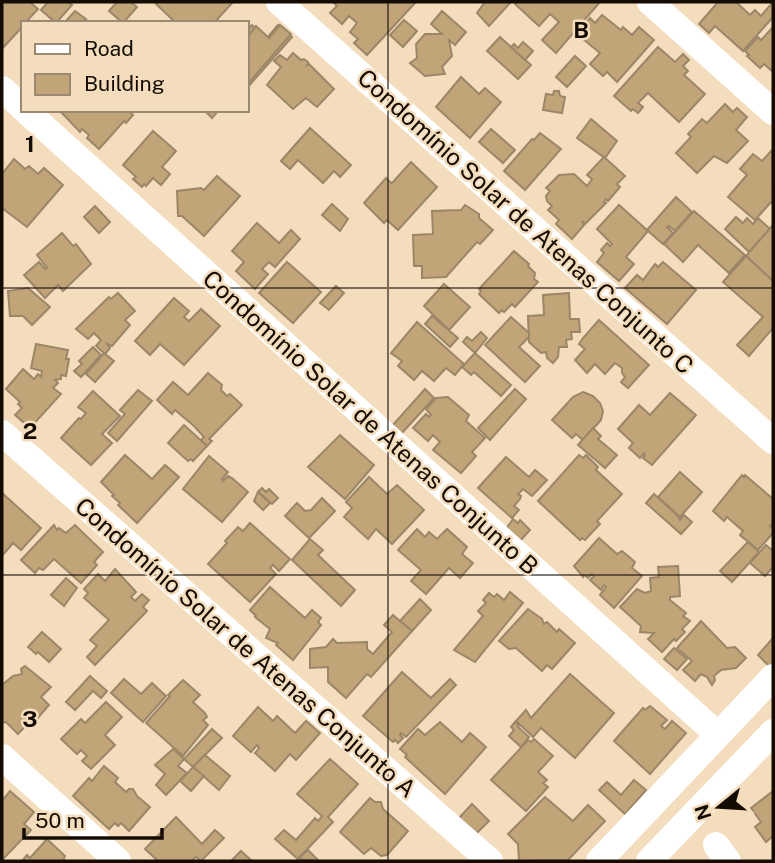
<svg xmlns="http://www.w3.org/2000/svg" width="775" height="863" viewBox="0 0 775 863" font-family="'Public Sans',sans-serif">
  <rect width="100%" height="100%" fill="#f4ddbd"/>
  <g fill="#c2a479" stroke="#9b8668" stroke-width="2">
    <polygon points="2,2 30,2 38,9 25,23 23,23 23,26 2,49"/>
    <polygon points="48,2 68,2 72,5 56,23 41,10"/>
    <polygon points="117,2 131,2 137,7 123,23 109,11"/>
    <polygon points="158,2 233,2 214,23 176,23 156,4"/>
    <polygon points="333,2 416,2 367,55 354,43 358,39 350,32 357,23 349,16 342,24 330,13 337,6"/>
    <polygon points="511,2 489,26 477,13 485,2"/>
    <polygon points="517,2 600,2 556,53 542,40 559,22 550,14 539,26 515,4"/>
    <polygon points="718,2 736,2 750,15 755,10 761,16 773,2 773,17 743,51 715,26 709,33 699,24"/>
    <polygon points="75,11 86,19 84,20 87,23 64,23"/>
    <polygon points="442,11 466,32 455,45 449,40 452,56 442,67 445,74 425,76 410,63 417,58 416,44 425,34 442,34 431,24"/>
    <polygon points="602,15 621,30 623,27 632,35 639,27 654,40 617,82 607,72 603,76 590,64 600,53 577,34 590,18 595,23"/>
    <polygon points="404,20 417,31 403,47 390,35"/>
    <polygon points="252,25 267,38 278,25 292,37 247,88 247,31"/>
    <polygon points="280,25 291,34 247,85 247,38 256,26 269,38"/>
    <polygon points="773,27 773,72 764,64 760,68 747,56 749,55 745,51 758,37 761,40"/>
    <polygon points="500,37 531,65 518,79 487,51"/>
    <polygon points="523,42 533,51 525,60 511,47 514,44 518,48"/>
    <polygon points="658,47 675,62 683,54 689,60 683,66 688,71 684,75 705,94 679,122 648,93 638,103 643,107 638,113 633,109 631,111 614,96"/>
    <polygon points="293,53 301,60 304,59 308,62 307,65 309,64 334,89 317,107 306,98 293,109 267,85 281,67 274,61 280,55 287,60"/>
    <polygon points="575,56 586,66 567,87 556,77"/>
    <polygon points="461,77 479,94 485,88 501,102 470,138 436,107"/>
    <polygon points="554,91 559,91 560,96 565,97 562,113 543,110 546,94 553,95"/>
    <polygon points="725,104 733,112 737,108 747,117 736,130 748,141 727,163 714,156 697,173 676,153 691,137 688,134 702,119 707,123"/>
    <polygon points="59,110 128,110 133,115 126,123 124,121 99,149 87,138 89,135 82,129 80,132"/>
    <polygon points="204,110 219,110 212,118"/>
    <polygon points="591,119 617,141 605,158 577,138"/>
    <polygon points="310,128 351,165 340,177 334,171 323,183 298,160 290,169 281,161"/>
    <polygon points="491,129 515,150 503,163 479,142"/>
    <polygon points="153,131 176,151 162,167 170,174 161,185 153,178 146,186 144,184 142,187 133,179 136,177 123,165"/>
    <polygon points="540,133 561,149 525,190 504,171 532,139 534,140"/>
    <polygon points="772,150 773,203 771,202 755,220 728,197 747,175 740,169 753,154 762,161"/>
    <polygon points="604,157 625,176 617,184 620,187 608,201 606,199 604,202 606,203 585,224 582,221 584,225 572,239 556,224 559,220 548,210 552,206 547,201 546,196 550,191 546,188 559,175 574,174 587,186 592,179 587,175"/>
    <polygon points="14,159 25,169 29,166 38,174 44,168 63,185 27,227 2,208 2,174"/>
    <polygon points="411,162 437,187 398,230 387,220 384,223 364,203 386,178 391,183 393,182"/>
    <polygon points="217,176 240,196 204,236 182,216 178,216 177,191 201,188 204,190"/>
    <polygon points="676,197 692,212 675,231 669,226 667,227 673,233 663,244 648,231 626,257 634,264 619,281 597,262 604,253 601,250 607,243 610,246 612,244 597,229 619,205 647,230"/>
    <polygon points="332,204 348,219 340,231 322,215"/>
    <polygon points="465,205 479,214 479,218 493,230 480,244 477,242 446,277 422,278 422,266 414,266 413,235 433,234 432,211 461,210"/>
    <polygon points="95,206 110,222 99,233 84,217"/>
    <polygon points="694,211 745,255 729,273 698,245 683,262 664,244"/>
    <polygon points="736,217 743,223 747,218 753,224 758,218 770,229 749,252 725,229"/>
    <polygon points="257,223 279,243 291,230 300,239 275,267 269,262 262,269 268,274 255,289 236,271 244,262 232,251"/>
    <polygon points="773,225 773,281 746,256"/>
    <polygon points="62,233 73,246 76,244 91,264 63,291 58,285 45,298 24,275 39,262 45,269 47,268 37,255"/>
    <polygon points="514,251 529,264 528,266 535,273 534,279 538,282 515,307 512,304 504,312 502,310 499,313 479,294 481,291 479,289"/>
    <polygon points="746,256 773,281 773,328 749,356 737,345 763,317 723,282"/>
    <polygon points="287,262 321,292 293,323 259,293"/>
    <polygon points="663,262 696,290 667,324 625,288 637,275 643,280 655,264 658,267"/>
    <polygon points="444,284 470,307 449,330 424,306"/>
    <polygon points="336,286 344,293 329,310 320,303"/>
    <polygon points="28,288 50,307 32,325 23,316 10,316 8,291"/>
    <polygon points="118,293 135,311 125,320 130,325 112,346 107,344 110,348 105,354 96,346 101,340 94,333 88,339 76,329 109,297 111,299"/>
    <polygon points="569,293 570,319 579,319 580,332 571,332 572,339 566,340 567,347 559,347 558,357 553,363 547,358 546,352 541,353 529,342 528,316 544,315 543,295"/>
    <polygon points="174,298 189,311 184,317 189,321 201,309 220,326 184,365 160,344 150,355 135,341"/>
    <polygon points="432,316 458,338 450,347 425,324"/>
    <polygon points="511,317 529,333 529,337 519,347 540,366 525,382 485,345"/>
    <polygon points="599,320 649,365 628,388 621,382 625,377 622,373 622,368 615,363 605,374 595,364 587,373 575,360 585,349 579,344 583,338"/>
    <polygon points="417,322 464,364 455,375 446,368 434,381 422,371 414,380 398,366 402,361 391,353"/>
    <polygon points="481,332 487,338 475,353 463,342 467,337 472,341"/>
    <polygon points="36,344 68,350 66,359 69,359 66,376 61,375 61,379 55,380 58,383 53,388 61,394 30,428 15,415 22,408 18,404 20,402 6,389 23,369 34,379 38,374 41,377 42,371 31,368"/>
    <polygon points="93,347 101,355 81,377 74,371 82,364 79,361"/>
    <polygon points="104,353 114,361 95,382 86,374"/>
    <polygon points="475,353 511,385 501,396 474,372 471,375 462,367"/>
    <polygon points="208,373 222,385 221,390 227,396 230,394 242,405 209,439 212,441 207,446 201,440 204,437 194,426 175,410 172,414 157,400 173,382 188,395"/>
    <polygon points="425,389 434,398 401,434 392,426"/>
    <polygon points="515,389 526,399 490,440 478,428"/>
    <polygon points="138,390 152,401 117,441 108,433 125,414 120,410"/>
    <polygon points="93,391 120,416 102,434 112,443 91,465 61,438 79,418 81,419 86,413 78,407"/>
    <polygon points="583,392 593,396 600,403 603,411 601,420 583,440 576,434 572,438 552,420 573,397"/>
    <polygon points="670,393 696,415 652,465 643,458 645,455 644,453 640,458 629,448 633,443 618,429 639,405 650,415"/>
    <polygon points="448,397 469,415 466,421 485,438 472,452 476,456 461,473 433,450 440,442 433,435 428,441 413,428 426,414 429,417 431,415 426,409 436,398"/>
    <polygon points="184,425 207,446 193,461 191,459 188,461 168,443"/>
    <polygon points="593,428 601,436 598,439 617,455 605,468 578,445"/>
    <polygon points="340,435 374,465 345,499 308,467"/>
    <polygon points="125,455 152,479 165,465 179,477 137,523 118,505 120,503 112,496 114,495 101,482"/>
    <polygon points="579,455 583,458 586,455 598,467 596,470 622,494 597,521 600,524 585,540 582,538 580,540 538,501"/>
    <polygon points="209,456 228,472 222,479 223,481 228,476 232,478 248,492 222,522 183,489"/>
    <polygon points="506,457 529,477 535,470 547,480 532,496 523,489 518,494 521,496 520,499 514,506 519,510 512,518 478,488"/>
    <polygon points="680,472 702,492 680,517 658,497"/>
    <polygon points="742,475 744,477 745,475 773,499 773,522 770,526 773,528 773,533 758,550 740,535 743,531 727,517 724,521 713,511"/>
    <polygon points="369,477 387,494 397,485 424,510 392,544 376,529 368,539 344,517 352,508 346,502"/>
    <polygon points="262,488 266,492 269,489 278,498 272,504 258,492"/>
    <polygon points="258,492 270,503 263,510 254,501"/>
    <polygon points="2,493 41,528 21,550 13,543 2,556"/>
    <polygon points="654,494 678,516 680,520 684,515 692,522 681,534 646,503"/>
    <polygon points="322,498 335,511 309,538 285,516 297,503 305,511 311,510"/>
    <polygon points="513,519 518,523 520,520 530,530 520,541 506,529"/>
    <polygon points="250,523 290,559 279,571 273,565 270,568 276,574 250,602 208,564 227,543 225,541 238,527 243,531"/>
    <polygon points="54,525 57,530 59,528 66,533 75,525 103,552 94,562 97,565 81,583 54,559 43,570 39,568 35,573 21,560"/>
    <polygon points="417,529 425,537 429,532 437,539 447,529 467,547 462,554 473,563 460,578 449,568 426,594 411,581 421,570 398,550"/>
    <polygon points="599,538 617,554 622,551 635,562 632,568 642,576 614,608 600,595 606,587 604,585 601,590 590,580 594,576 592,574 588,578 584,575 583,577 574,566"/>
    <polygon points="310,539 323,550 318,555 355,590 341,606 292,560"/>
    <polygon points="748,542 759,552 732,582 720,571"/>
    <polygon points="766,545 773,551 773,567 765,576 750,563"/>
    <polygon points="678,566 680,596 670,597 670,600 686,613 683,616 690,621 682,629 685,632 676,641 674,639 662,652 648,639 654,633 640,632 641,626 620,607 637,589 645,593 651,591 650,578 659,577 658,567"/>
    <polygon points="115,569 136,592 131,597 135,601 142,594 149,600 143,607 147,611 95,665 87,657 97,646 90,640 109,620 84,598 88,593 84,589 98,574 105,581"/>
    <polygon points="66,578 77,588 64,606 51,595"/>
    <polygon points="270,587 305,618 312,610 321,618 318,622 321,625 293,660 276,645 278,643 266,638 270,629 255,617 256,616 250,610"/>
    <polygon points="510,592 523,603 475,662 454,650 483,616 478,611 486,603 483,600 489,593 494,597 497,594 504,600"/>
    <polygon points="420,599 431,610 412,631 400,621"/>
    <polygon points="528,609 542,619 544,624 547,622 557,632 559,629 575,643 552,669 547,665 542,671 516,648 509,649 499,641"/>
    <polygon points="393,615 412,631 371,677 367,674 346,698 328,682 328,667 310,668 310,649 326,647 333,639 337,643 367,642 367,649 373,654 392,632 384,625"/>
    <polygon points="701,621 727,648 735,647 746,658 736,668 721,670 714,676 715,680 712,685 707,677 701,674 695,681 683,670 692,661 677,648"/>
    <polygon points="42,632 61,649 49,662 38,652 36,654 28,647"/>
    <polygon points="773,638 773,664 770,667 758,655"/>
    <polygon points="674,648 687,659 677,670 664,659"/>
    <polygon points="25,666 51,687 41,697 49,705 36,720 30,721 18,734 6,722 2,723 2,685 13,676 22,674 21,669"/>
    <polygon points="402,672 431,698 450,679 456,685 406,737 401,733 400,735 403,738 398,743 395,740 393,742 363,716"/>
    <polygon points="570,674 614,713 575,758 541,728 533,737 516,721 526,710 531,718"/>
    <polygon points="90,676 107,691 101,698 93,691 75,710 66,702"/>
    <polygon points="124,679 141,694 152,683 166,696 143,722 111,693"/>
    <polygon points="183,680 200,695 193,702 205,713 207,717 203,720 208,725 183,756 146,723 170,696 168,695"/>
    <polygon points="106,702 122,717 105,735 115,745 91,769 82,761 87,756 81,750 77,754 61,739 81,719 85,723"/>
    <polygon points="650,706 667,720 661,726 665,729 672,721 686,733 650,774 614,741 643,708 645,710"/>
    <polygon points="258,707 273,721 277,716 295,733 306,721 320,733 296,760 290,754 275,771 255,753 259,748 257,745 251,752 233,736"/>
    <polygon points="440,722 462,742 470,733 486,747 445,794 405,757 407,755 400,749 418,729 425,735"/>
    <polygon points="515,722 519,725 518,727 529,737 521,747 509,736 514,730 511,727"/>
    <polygon points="212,729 222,738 193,767 184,759"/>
    <polygon points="534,739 553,756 538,772 547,780 543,783 548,787 526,811 491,780 528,740 531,742"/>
    <polygon points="173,749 184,759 178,766 187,773 166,795 156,785 165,774 155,765"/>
    <polygon points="205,755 230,776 219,790 193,767"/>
    <polygon points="330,759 358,784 328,817 333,822 298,859 275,839 284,830 296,840 315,818 318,821 322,816 297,794"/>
    <polygon points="104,766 118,778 115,782 126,792 129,789 133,789 137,796 150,807 129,831 121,823 118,826 115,823 109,829 73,796 89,778 92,781"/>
    <polygon points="193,767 204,776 191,791 180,781"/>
    <polygon points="634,780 646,790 625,814 599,790 607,782 621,795"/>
    <polygon points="10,791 34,812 24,824 31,830 2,860 2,801"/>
    <polygon points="773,791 773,836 766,842 755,827 761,822 751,808"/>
    <polygon points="545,797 573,821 588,805 605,821 568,860 519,861 518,844 508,834"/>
    <polygon points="370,798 375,802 381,802 383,809 408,831 387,855 381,856 371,848 364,854 340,832"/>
    <polygon points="472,804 489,821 477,833 459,818"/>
    <polygon points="176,817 202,844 215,830 224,838 201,861 196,857 191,861 158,861 145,849"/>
    <polygon points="47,839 65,856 63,861 22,861 27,855 30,858"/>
    <polygon points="308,850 319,861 321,861 298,859"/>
    <polygon points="241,851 252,861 231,861"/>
  </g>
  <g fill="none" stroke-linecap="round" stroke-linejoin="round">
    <g stroke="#fff" stroke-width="26">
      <polyline points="279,2 773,441"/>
      <polyline points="650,2 773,112"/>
      <polyline points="2,89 23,108"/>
      <polyline points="25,110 717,734"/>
      <polyline points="2,433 490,861"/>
      <polyline points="2,757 118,861"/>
      <polyline points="716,845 728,861"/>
      <polyline points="599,861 773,677"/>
      <polyline points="649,861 773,732"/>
    </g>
  </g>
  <path fill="none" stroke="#140c03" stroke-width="2" stroke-opacity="0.55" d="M388,2V861M2,288H773M2,575H773"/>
  <g text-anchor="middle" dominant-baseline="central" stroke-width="5" stroke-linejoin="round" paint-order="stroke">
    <g font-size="24" fill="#140c03" stroke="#f4ddbd">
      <text transform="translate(526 221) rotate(42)">Condomínio Solar de Atenas Conjunto C</text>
      <text transform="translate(371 422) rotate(42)">Condomínio Solar de Atenas Conjunto B</text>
      <text transform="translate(246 647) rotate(41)">Condomínio Solar de Atenas Conjunto A</text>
    </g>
  </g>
  <g font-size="23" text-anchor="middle" font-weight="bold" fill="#140c03" stroke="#f4ddbd" stroke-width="5" stroke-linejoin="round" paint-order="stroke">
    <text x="581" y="38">B</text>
    <text x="30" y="152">1</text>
    <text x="30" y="439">2</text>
    <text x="30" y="727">3</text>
  </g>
  <rect width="775" height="863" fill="none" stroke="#140c03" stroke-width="7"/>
  <rect x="21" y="21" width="228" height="91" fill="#f4ddbd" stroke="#9a8973" stroke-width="2"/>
  <rect x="35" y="44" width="35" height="10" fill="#ffffff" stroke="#9a8973" stroke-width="2"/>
  <text x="84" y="56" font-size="21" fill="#140c03">Road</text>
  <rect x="35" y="74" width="35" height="21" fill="#c2a479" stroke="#9a8973" stroke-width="2"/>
  <text x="84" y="91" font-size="21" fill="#140c03">Building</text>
  <g transform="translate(719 807) rotate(252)" stroke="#f4ddbd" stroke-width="5" paint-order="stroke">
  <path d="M0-5L12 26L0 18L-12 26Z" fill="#140c03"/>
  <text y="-10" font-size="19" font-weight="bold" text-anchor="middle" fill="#140c03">N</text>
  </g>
  <path d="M24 828v10h138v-10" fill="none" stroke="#140c03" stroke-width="3.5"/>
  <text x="35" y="828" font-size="21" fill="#140c03" stroke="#f4ddbd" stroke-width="5" paint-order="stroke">50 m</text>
</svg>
